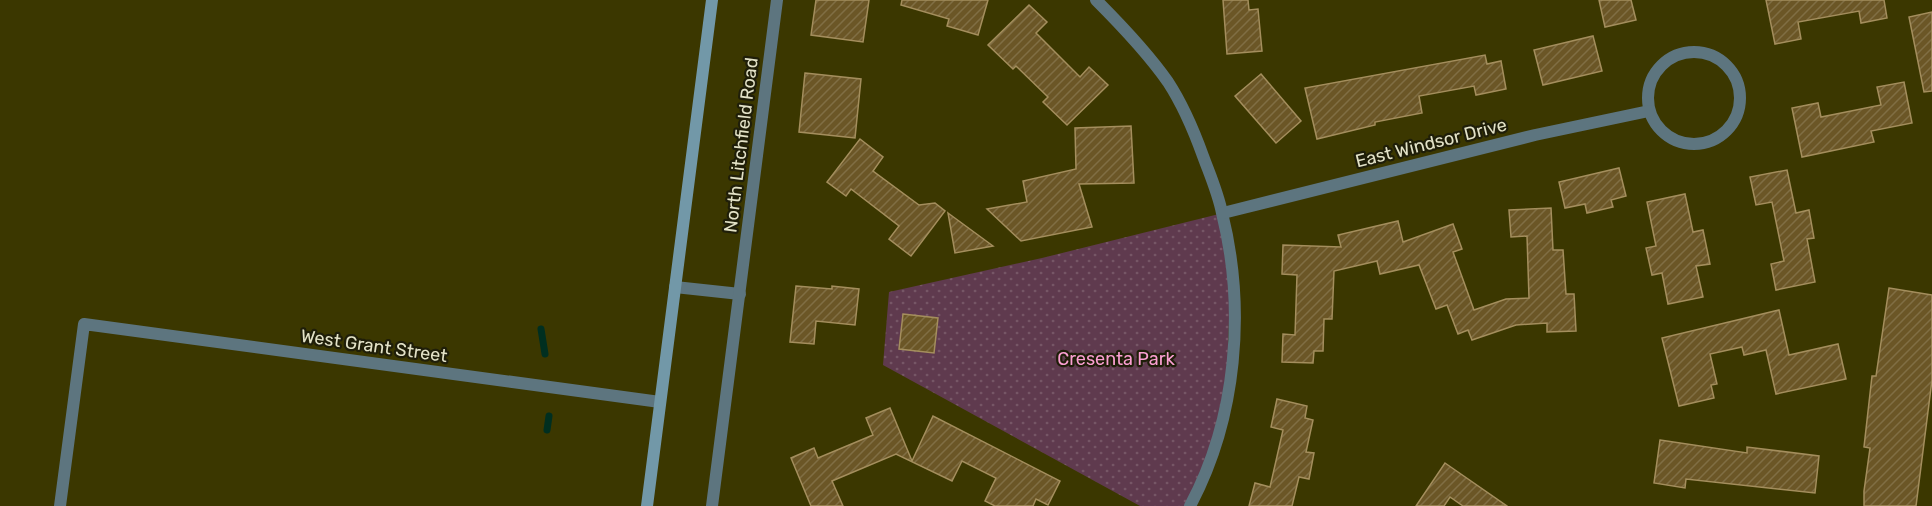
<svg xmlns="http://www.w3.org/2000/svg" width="1932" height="506" viewBox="0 0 1932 506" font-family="Rubik,sans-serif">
  <defs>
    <pattern id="park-dots" width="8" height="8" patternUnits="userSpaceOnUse" patternTransform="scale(1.5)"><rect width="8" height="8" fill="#5f3a4e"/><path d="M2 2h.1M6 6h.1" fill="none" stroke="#765666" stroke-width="1.8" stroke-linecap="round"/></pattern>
    <pattern id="building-hatch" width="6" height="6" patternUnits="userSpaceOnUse" patternTransform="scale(1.5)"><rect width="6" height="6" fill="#6b5626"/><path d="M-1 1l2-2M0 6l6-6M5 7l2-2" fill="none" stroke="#806e44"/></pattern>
  </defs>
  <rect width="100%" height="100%" fill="#3b3700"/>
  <polygon fill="url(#park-dots)" points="1223,213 1231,265 1226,405 1190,506 1140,506 883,365 889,292 1042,258"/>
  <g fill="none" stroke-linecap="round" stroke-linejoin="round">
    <g stroke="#002f20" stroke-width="7">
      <polyline points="541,329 545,354"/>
      <polyline points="547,430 549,416"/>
    </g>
  </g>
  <g fill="url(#building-hatch)" stroke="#a48e5d" stroke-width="1.5">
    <polygon points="816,0 869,0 863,42 811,35"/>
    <polygon points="902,0 988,0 978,35 947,26 949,19 901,5"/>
    <polygon points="1223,0 1248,0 1249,10 1258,9 1262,51 1227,54"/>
    <polygon points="1599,0 1631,0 1636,20 1605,27"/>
    <polygon points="1766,0 1884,0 1887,18 1861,23 1859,11 1798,22 1801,39 1775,44"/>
    <polygon points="1029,5 1047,22 1036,33 1080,77 1089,67 1108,85 1067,125 1043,102 1048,97 1016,66 1013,69 988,45"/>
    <polygon points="1932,12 1932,91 1924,92 1909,17"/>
    <polygon points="1593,36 1602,71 1543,85 1534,50"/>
    <polygon points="1485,55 1487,64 1501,61 1506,89 1476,95 1474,86 1419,96 1422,113 1375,122 1375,125 1317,139 1305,88"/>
    <polygon points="805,73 861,79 855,138 799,132"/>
    <polygon points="1261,74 1301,121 1276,143 1235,96"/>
    <polygon points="1904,82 1912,123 1871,131 1874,142 1802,157 1792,108 1818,103 1821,117 1881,105 1877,87"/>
    <polygon points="1131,126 1134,183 1079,184 1092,227 1021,241 987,209 1027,202 1023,181 1076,169 1075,128"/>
    <polygon points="860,139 883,157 873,171 919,205 935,203 945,211 911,256 889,239 899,226 851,189 846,196 827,182"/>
    <polygon points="1619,168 1626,196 1611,200 1613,207 1587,213 1585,204 1565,208 1559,182"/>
    <polygon points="1787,170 1796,213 1809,210 1814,238 1807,239 1815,282 1776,290 1771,264 1784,261 1772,202 1756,205 1750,177"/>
    <polygon points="1685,194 1693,232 1703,230 1710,264 1696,266 1703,297 1668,304 1662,273 1652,275 1646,248 1656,246 1647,202"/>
    <polygon points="1551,208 1553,250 1563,250 1566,294 1574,294 1576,331 1547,332 1547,323 1516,325 1472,340 1468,330 1458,334 1447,305 1436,309 1419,265 1380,274 1377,261 1334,271 1332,319 1324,319 1323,351 1314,351 1313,363 1282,362 1283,334 1295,335 1297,275 1282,274 1283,245 1341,247 1338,235 1398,221 1403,242 1453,224 1462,249 1453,252 1474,310 1506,299 1529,298 1527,236 1511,237 1509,210"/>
    <polygon points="948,213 993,246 955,253"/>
    <polygon points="796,286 832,289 832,286 859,289 855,325 816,321 814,344 790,342"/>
    <polygon points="1889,288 1932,295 1932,380 1916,506 1864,506 1864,491 1870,448 1864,447 1872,376 1876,376"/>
    <polygon points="1779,310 1789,355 1838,344 1846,379 1776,394 1766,350 1744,355 1742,347 1710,354 1717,384 1711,385 1714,398 1679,406 1662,338"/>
    <polygon points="903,314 938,318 934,353 899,349"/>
    <polygon points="1277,399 1307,406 1305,418 1313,420 1306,452 1314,453 1309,479 1299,477 1292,506 1249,506 1255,483 1270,487 1283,430 1271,427"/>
    <polygon points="890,408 912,461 933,416 1060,481 1048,505 1036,499 1033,506 995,506 985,501 996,478 962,461 952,481 896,454 832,481 843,506 811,506 791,458 814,448 818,458 873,435 866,418"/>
    <polygon points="1660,440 1747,453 1747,447 1819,456 1815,493 1686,479 1685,488 1654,483"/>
    <polygon points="1445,463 1507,506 1463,506 1450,497 1444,506 1416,506"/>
  </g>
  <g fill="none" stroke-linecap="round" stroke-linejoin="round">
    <g stroke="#5d757f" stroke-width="12">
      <path d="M1096,0C1122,26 1147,52 1168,82C1183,105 1194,131 1203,156C1210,175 1218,193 1222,213C1246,309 1237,418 1190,506"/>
      <circle cx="1694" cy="98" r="46"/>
      <polyline points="1223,213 1535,135 1649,111"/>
      <polyline points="675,287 740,294"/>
      <polyline points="60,506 84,324 660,402"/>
      <polyline points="712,506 777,0"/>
    </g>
    <polyline stroke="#7298a8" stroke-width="12" points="647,506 712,0"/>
  </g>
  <g text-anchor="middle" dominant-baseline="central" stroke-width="4.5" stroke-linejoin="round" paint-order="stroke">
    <g font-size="18" fill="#e3e2c7" stroke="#1f1e09">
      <text transform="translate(1431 143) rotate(-14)">East Windsor Drive</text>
      <text transform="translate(741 145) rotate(-83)">North Litchfield Road</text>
      <text transform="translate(374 346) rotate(8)">West Grant Street</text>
    </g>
    <g font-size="18" fill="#fb9fd2" stroke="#1f1e09">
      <text x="1116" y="359">Cresenta Park</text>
    </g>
  </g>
</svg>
